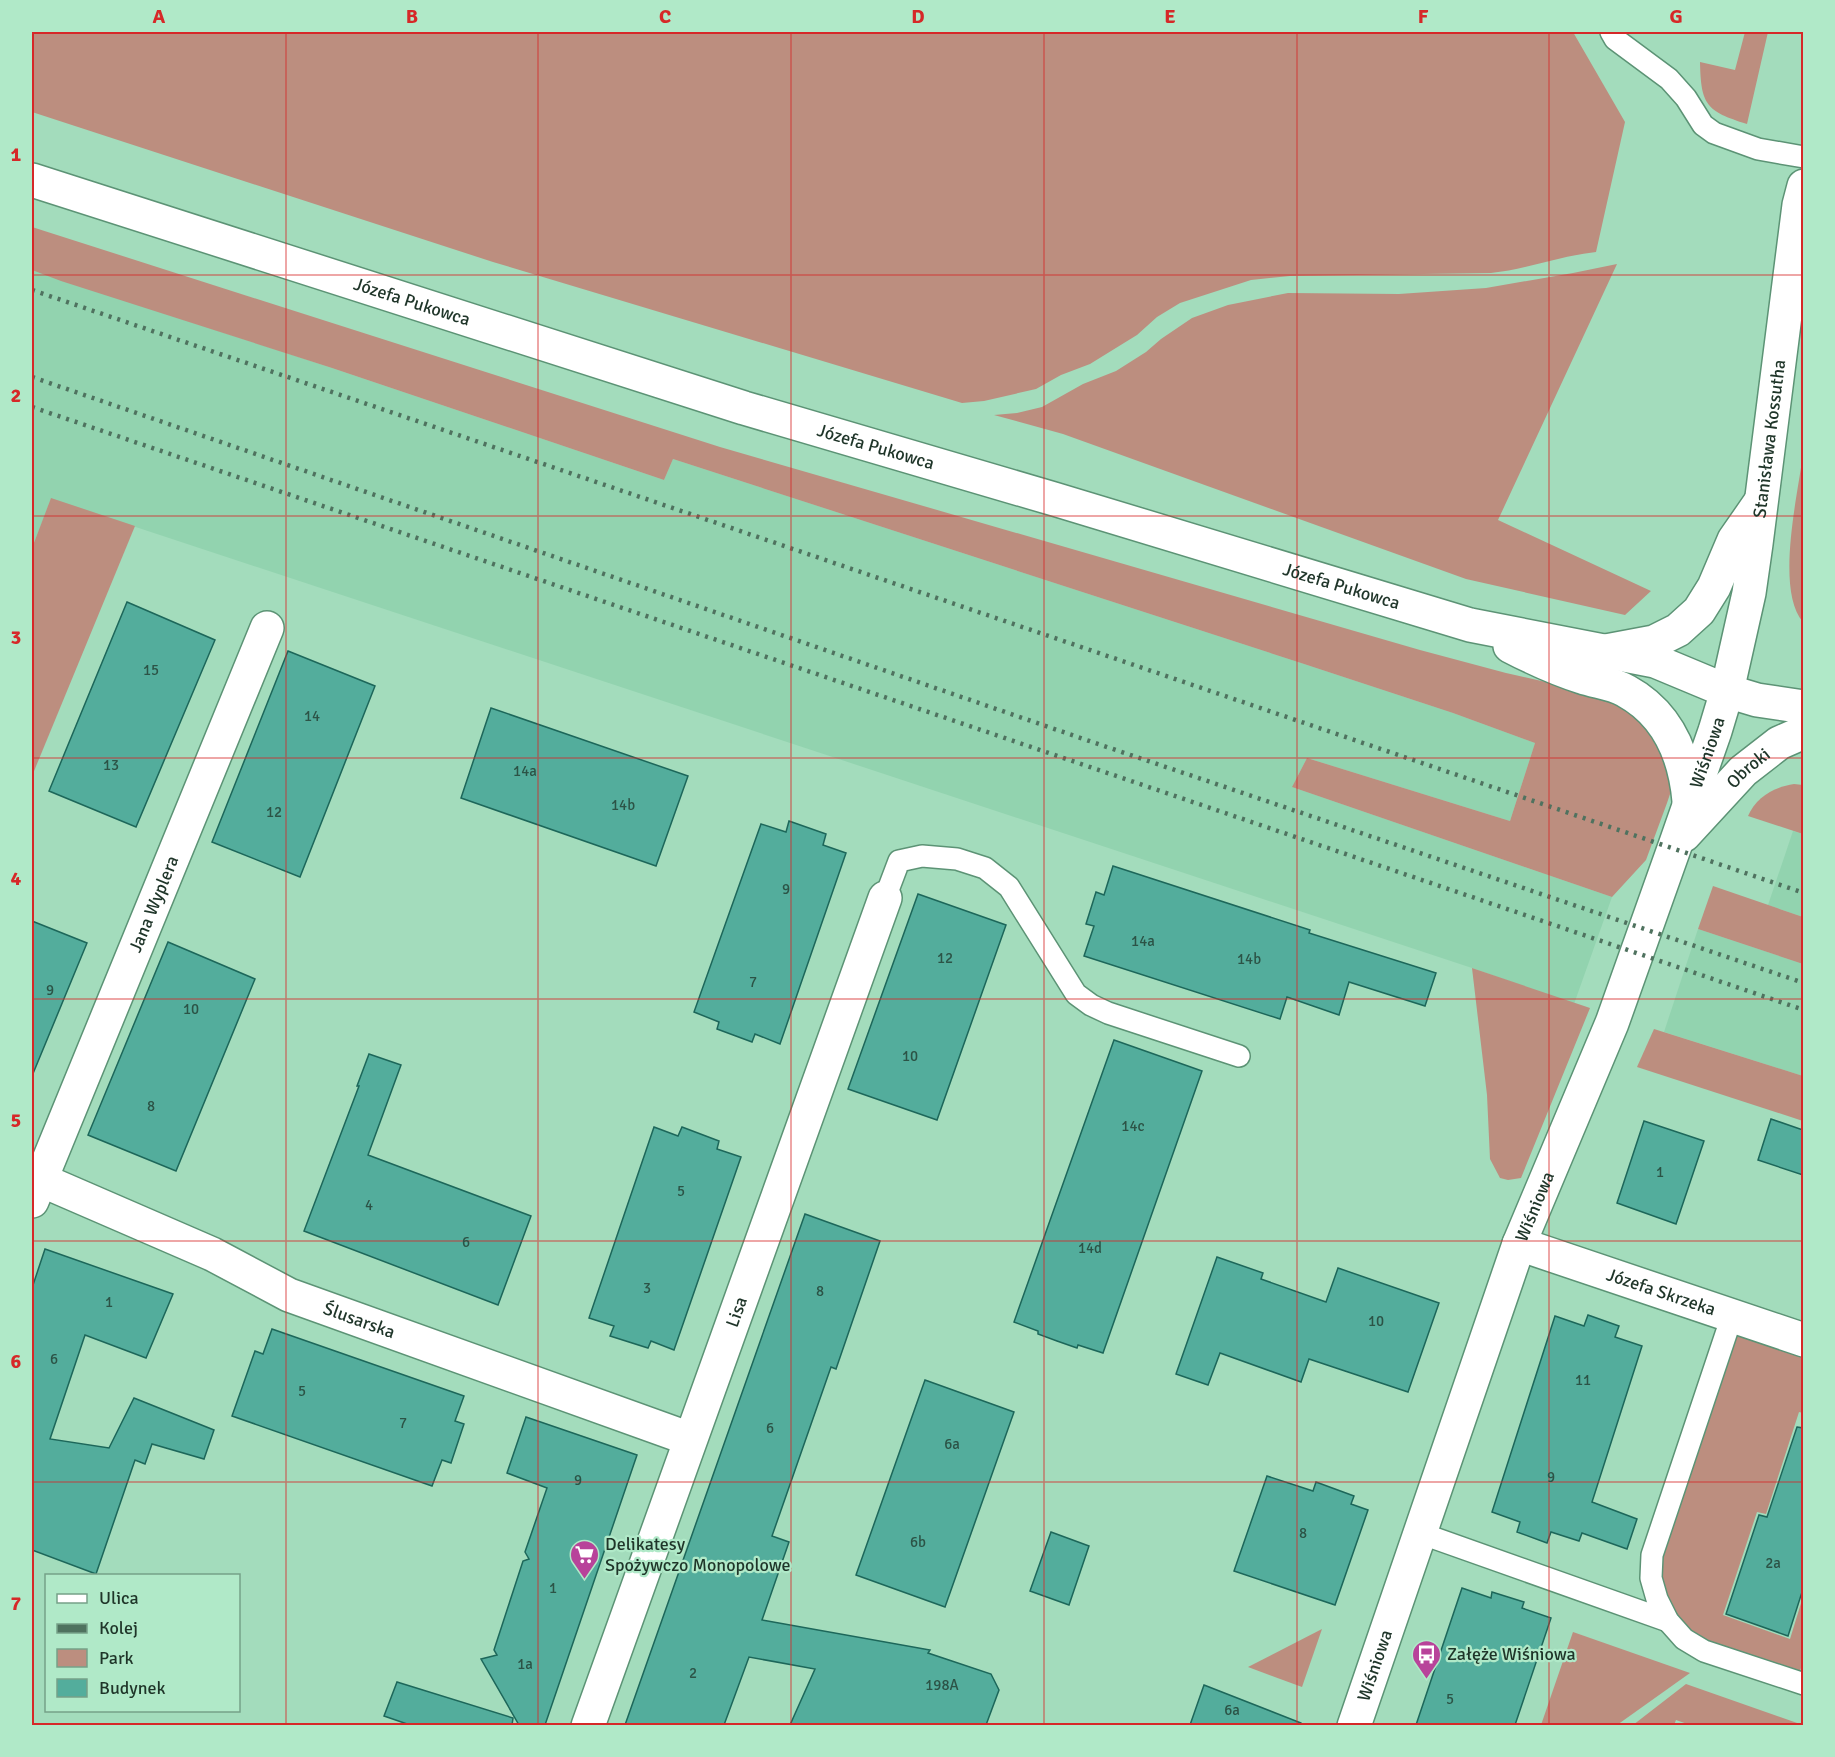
<svg xmlns="http://www.w3.org/2000/svg" width="1835" height="1757" viewBox="0 0 1835 1757" font-family="Signika,sans-serif">
  <rect width="100%" height="100%" fill="#a3dcbc"/>
  <g fill="#92d3af">
    <polygon points="32,270 332,368 664,480 673,459 1301,663 1453,713 1535,743 1510,821 1307,758 1292,787 1612,897 1574,1004 1472,968 51,499 32,548"/>
    <polygon points="1793,831 1803,834 1803,917 1768,905"/>
    <polygon points="1698,929 1803,964 1803,1076 1664,1032"/>
  </g>
  <g fill="#bc8e7f">
    <path d="M32,32H1573L1625,122L1596,252C1560,256 1527,269 1491,273L1290,276L1251,280L1180,303L1157,317L1137,335L1124,343L1090,364L1061,375L1036,389L984,401L962,403L493,262L32,112Z"/>
    <path d="M1745,32H1768L1747,124C1706,111 1701,105 1700,62L1735,70Z"/>
    <polygon points="32,227 720,447 1420,650 1506,673 1581,690 1629,707 1659,739 1671,777 1671,791 1667,803 1646,860 1612,897 1292,787 1307,758 1510,821 1535,743 1453,713 1301,663 673,459 664,480 332,368 61,281 32,270"/>
    <polygon points="1617,264 1498,520 1651,591 1625,615 1466,579 1063,434 994,415 1017,413 1042,407 1083,384 1116,371 1146,352 1161,339 1192,318 1228,305 1288,293 1399,294 1486,288 1573,273"/>
    <path d="M1803,454V622C1775,590 1798,494 1803,454Z"/>
    <polygon points="51,498 135,526 32,776 32,548"/>
    <path d="M1794,784L1803,785V834L1748,816C1756,797 1774,787 1794,784Z"/>
    <polygon points="1713,886 1803,917 1803,964 1698,929"/>
    <polygon points="1472,968 1590,1008 1521,1178 1508,1180 1500,1178 1490,1159 1487,1095"/>
    <polygon points="1654,1029 1803,1076 1803,1121 1637,1067"/>
    <polygon points="1732,1331 1803,1355 1803,1413 1799,1412 1766,1514 1757,1512 1723,1615 1790,1639 1802,1600 1803,1601 1803,1661 1799,1675 1689,1634 1664,1598 1658,1557"/>
    <polygon points="1322,1629 1302,1687 1248,1667"/>
    <polygon points="1573,1632 1690,1673 1617,1725 1541,1725"/>
    <polygon points="1686,1684 1800,1724 1800,1725 1693,1726 1676,1720 1674,1725 1633,1725"/>
  </g>
  <g fill="#53ad9c" stroke="#1d675a" stroke-width="1.5">
    <polygon points="127,602 215,640 136,827 49,791"/>
    <polygon points="288,651 375,686 300,877 212,842"/>
    <polygon points="491,708 688,776 656,866 461,798"/>
    <polygon points="789,821 826,834 823,845 846,853 780,1044 755,1034 752,1042 717,1029 719,1022 694,1012 761,824 786,832"/>
    <polygon points="1113,866 1310,930 1309,933 1436,973 1425,1006 1349,982 1339,1015 1287,997 1280,1019 1084,956 1094,926 1086,924 1096,892 1104,895"/>
    <polygon points="918,894 1006,925 937,1120 848,1089"/>
    <polygon points="32,921 87,943 32,1076"/>
    <polygon points="168,942 255,979 176,1171 88,1135"/>
    <polygon points="1114,1040 1202,1071 1103,1353 1078,1345 1077,1348 1057,1341 1038,1334 1038,1331 1014,1322"/>
    <polygon points="369,1054 401,1065 368,1155 531,1216 498,1305 304,1231 359,1086 357,1086"/>
    <polygon points="1771,1119 1803,1130 1803,1175 1758,1160"/>
    <polygon points="1644,1121 1704,1141 1676,1224 1617,1203"/>
    <polygon points="654,1127 678,1136 682,1127 719,1141 717,1149 741,1157 674,1350 651,1341 648,1348 610,1336 614,1326 589,1318"/>
    <polygon points="805,1214 880,1241 836,1369 831,1367 772,1536 789,1542 762,1620 930,1650 928,1653 991,1674 999,1690 986,1725 790,1725 815,1669 749,1657 724,1725 625,1725"/>
    <polygon points="45,1249 173,1294 146,1358 85,1335 50,1439 109,1448 134,1398 214,1430 204,1459 152,1444 145,1464 135,1460 96,1574 32,1550 32,1288"/>
    <polygon points="1217,1257 1263,1273 1261,1279 1326,1302 1338,1268 1439,1303 1408,1392 1309,1359 1301,1382 1220,1353 1208,1385 1176,1374"/>
    <polygon points="1588,1315 1619,1326 1615,1337 1642,1346 1592,1502 1637,1519 1627,1549 1582,1533 1579,1541 1551,1532 1547,1543 1517,1532 1520,1522 1492,1512 1555,1316 1584,1326"/>
    <polygon points="272,1329 464,1396 455,1421 464,1424 451,1463 442,1460 432,1486 232,1416 255,1351 263,1354"/>
    <polygon points="925,1380 1014,1412 945,1607 856,1575"/>
    <polygon points="526,1417 637,1455 545,1725 519,1725 481,1659 497,1655 494,1650 523,1561 529,1559 525,1552 547,1488 507,1473"/>
    <polygon points="1797,1427 1803,1428 1803,1589 1788,1636 1726,1614 1759,1515 1767,1517"/>
    <polygon points="1267,1476 1313,1491 1316,1482 1354,1496 1351,1504 1368,1510 1335,1605 1234,1571"/>
    <polygon points="1051,1532 1089,1546 1069,1605 1030,1591"/>
    <polygon points="1462,1588 1491,1598 1492,1592 1524,1602 1522,1608 1551,1618 1515,1725 1416,1725"/>
    <polygon points="397,1682 513,1718 512,1725 410,1725 384,1716"/>
    <polygon points="1204,1685 1301,1723 1301,1725 1190,1725"/>
  </g>
  <g fill="none" stroke-linecap="round" stroke-linejoin="round">
    <defs>
      <g id="lane">
        <polyline points="1611,32 1615,39 1669,79 1686,98 1703,125 1714,133 1758,149 1804,157"/>
        <polyline points="885,898 899,861 922,856 957,859 985,868 1009,887 1076,994 1091,1005 1108,1013 1239,1056"/>
        <polyline points="1732,1316 1652,1555 1651,1578 1657,1599 1668,1621 1684,1639 1704,1651 1804,1684"/>
        <polyline points="1420,1533 1668,1621"/>
      </g>
      <g id="street">
        <polyline points="1606,651 1654,642 1678,630 1699,611 1714,587 1734,540 1759,504"/>
        <path id="s1" d="M1727,691L1749,593L1756,544L1799,205L1804,186"/>
        <path id="s2" d="M32,1176L212,1254L289,1295L690,1439"/>
        <path id="s3" d="M32,1201L267,628"/>
        <path id="s4" d="M1519,1244L1804,1340"/>
        <path id="s5" d="M588,1726L885,898"/>
      </g>
      <g id="secondary">
        <path id="s6" d="M32,180L744,408L1054,499L1470,625L1655,661L1727,691L1757,700L1804,707"/>
        <path d="M1510,646C1533,658 1557,669 1582,677C1596,682 1613,683 1626,691C1668,714 1685,756 1689,801"/>
        <path id="s7" d="M1684,835L1743,771L1779,743L1804,732"/>
        <path id="s8" d="M1354,1726L1519,1244L1612,1023L1676,843L1715,731L1727,691"/>
      </g>
    </defs>
    <use href="#lane" stroke="#5c9375" stroke-width="24"/>
    <use href="#street" stroke="#5c9375" stroke-width="36"/>
    <use href="#secondary" stroke="#5c9375" stroke-width="36"/>
    <use href="#lane" stroke="#fff" stroke-width="21"/>
    <use href="#street" stroke="#fff" stroke-width="33"/>
    <use href="#secondary" stroke="#fff" stroke-width="33"/>
    <g stroke="#4f725f" stroke-width="4.5" stroke-dasharray="3 6" stroke-linecap="butt">
      <polyline points="32,290 1804,893"/>
      <polyline points="32,377 1101,745 1804,983"/>
      <polyline points="32,407 1804,1010"/>
    </g>
  </g>
  <path fill="none" stroke="#d62828" stroke-width="1.5" stroke-opacity="0.55" d="M286,32V1726M538,32V1726M791,32V1726M1044,32V1726M1297,32V1726M1549,32V1726M32,275H1804M32,516H1804M32,758H1804M32,999H1804M32,1241H1804M32,1482H1804"/>
  <defs>
    <symbol id="supermarket-pin" viewBox="-11 -11 22 30"><path d="M0 17L-7.5 6A9.5 9.5 0 1 1 7.5 6Z" fill="#b8439a" stroke="#b0e9c8"/><path d="M-6-5.5h2.5l.6 2H6L4.5 2H-2.5L-4.4-4H-6ZM-1.5 3.2a1.3 1.3 0 1 0 .1 0ZM3 3.2a1.3 1.3 0 1 0 .1 0Z" fill="#fff"/></symbol>
    <symbol id="bus-pin" viewBox="-11 -11 22 30"><path d="M0 17L-7.5 6A9.5 9.5 0 1 1 7.5 6Z" fill="#b8439a" stroke="#b0e9c8"/><path d="M-5-6H5V4H4V6H2V4H-2V6H-4V4H-5ZM-3.5-4V0h7V-4ZM-3.5 1.2v1.5H-2V1.2ZM2 1.2v1.5H3.5V1.2Z" fill="#fff"/></symbol>
  </defs>
  <g fill-rule="evenodd">
    <use href="#supermarket-pin" x="568" y="1538" width="33" height="45"/>
    <use href="#bus-pin" x="1410" y="1638" width="33" height="45"/>
  </g>
  <g text-anchor="middle" dominant-baseline="central" stroke-width="4.5" stroke-linejoin="round" paint-order="stroke">
    <g font-size="15" fill="#2c5346">
      <text x="151" y="670">15</text>
      <text x="312" y="716">14</text>
      <text x="111" y="765">13</text>
      <text x="525" y="771">14a</text>
      <text x="623" y="805">14b</text>
      <text x="274" y="812">12</text>
      <text x="786" y="889">9</text>
      <text x="1143" y="941">14a</text>
      <text x="945" y="958">12</text>
      <text x="1249" y="959">14b</text>
      <text x="753" y="982">7</text>
      <text x="50" y="990">9</text>
      <text x="191" y="1009">10</text>
      <text x="910" y="1056">10</text>
      <text x="151" y="1106">8</text>
      <text x="1133" y="1126">14c</text>
      <text x="1660" y="1172">1</text>
      <text x="681" y="1191">5</text>
      <text x="369" y="1205">4</text>
      <text x="466" y="1242">6</text>
      <text x="1090" y="1248">14d</text>
      <text x="647" y="1288">3</text>
      <text x="820" y="1291">8</text>
      <text x="109" y="1302">1</text>
      <text x="1376" y="1321">10</text>
      <text x="54" y="1359">6</text>
      <text x="1583" y="1380">11</text>
      <text x="302" y="1391">5</text>
      <text x="403" y="1423">7</text>
      <text x="770" y="1428">6</text>
      <text x="952" y="1444">6a</text>
      <text x="1551" y="1477">9</text>
      <text x="578" y="1480">9</text>
      <text x="1303" y="1533">8</text>
      <text x="918" y="1542">6b</text>
      <text x="1773" y="1563">2a</text>
      <text x="553" y="1588">1</text>
      <text x="525" y="1664">1a</text>
      <text x="693" y="1673">2</text>
      <text x="942" y="1685">198A</text>
      <text x="1450" y="1699">5</text>
      <text x="1232" y="1710">6a</text>
    </g>
    <g font-size="18" fill="#1f3529" stroke="#b0e9c8">
      <text stroke="none"><textPath href="#s6" startOffset="399">Józefa Pukowca</textPath></text>
      <text stroke="none"><textPath href="#s1" startOffset="256">Stanisława Kossutha</textPath></text>
      <text stroke="none"><textPath href="#s6" startOffset="885">Józefa Pukowca</textPath></text>
      <text stroke="none"><textPath href="#s6" startOffset="1371">Józefa Pukowca</textPath></text>
      <text stroke="none"><textPath href="#s8" startOffset="1036">Wiśniowa</textPath></text>
      <text stroke="none"><textPath href="#s7" startOffset="93">Obroki</textPath></text>
      <text stroke="none"><textPath href="#s3" startOffset="321">Jana Wyplera</textPath></text>
      <text stroke="none"><textPath href="#s8" startOffset="550">Wiśniowa</textPath></text>
      <text stroke="none"><textPath href="#s4" startOffset="150">Józefa Skrzeka</textPath></text>
      <text stroke="none"><textPath href="#s5" startOffset="440">Lisa</textPath></text>
      <text stroke="none"><textPath href="#s2" startOffset="358">Ślusarska</textPath></text>
      <text stroke="none"><textPath href="#s8" startOffset="64">Wiśniowa</textPath></text>
    </g>
    <g font-size="18" fill="#1f3529" stroke="#b0e9c8" text-anchor="start">
      <text x="605" y="1544">Delikatesy<tspan x="605" dy="21">Spożywczo Monopolowe</tspan></text>
      <text x="1447" y="1654">Załęże Wiśniowa</text>
    </g>
  </g>
  <rect width="1835" height="1757" fill="none" stroke="#b0e9c8" stroke-width="66"/>
  <rect x="45" y="1574" width="195" height="138" fill="#b0e9c8" stroke="#76a188" stroke-width="1.5"/>
  <rect x="57" y="1594" width="30" height="9" fill="#ffffff" stroke="#76a188" stroke-width="1.5"/>
  <text x="99" y="1604" font-size="18" fill="#1f3529">Ulica</text>
  <rect x="57" y="1624" width="30" height="9" fill="#4f725f" stroke="#76a188" stroke-width="1.5"/>
  <text x="99" y="1634" font-size="18" fill="#1f3529">Kolej</text>
  <rect x="57" y="1649" width="30" height="18" fill="#bc8e7f" stroke="#76a188" stroke-width="1.5"/>
  <text x="99" y="1664" font-size="18" fill="#1f3529">Park</text>
  <rect x="57" y="1679" width="30" height="18" fill="#53ad9c" stroke="#76a188" stroke-width="1.5"/>
  <text x="99" y="1694" font-size="18" fill="#1f3529">Budynek</text>
  <rect x="33" y="33" width="1769" height="1691" fill="none" stroke="#d62828" stroke-width="2"/>
  <g font-size="20" text-anchor="middle" font-weight="bold" fill="#d62828">
    <text x="159" y="23">A</text>
    <text x="412" y="23">B</text>
    <text x="665" y="23">C</text>
    <text x="918" y="23">D</text>
    <text x="1170" y="23">E</text>
    <text x="1423" y="23">F</text>
    <text x="1676" y="23">G</text>
    <text x="16" y="161">1</text>
    <text x="16" y="402">2</text>
    <text x="16" y="644">3</text>
    <text x="16" y="885">4</text>
    <text x="16" y="1127">5</text>
    <text x="16" y="1368">6</text>
    <text x="16" y="1610">7</text>
  </g>
</svg>
